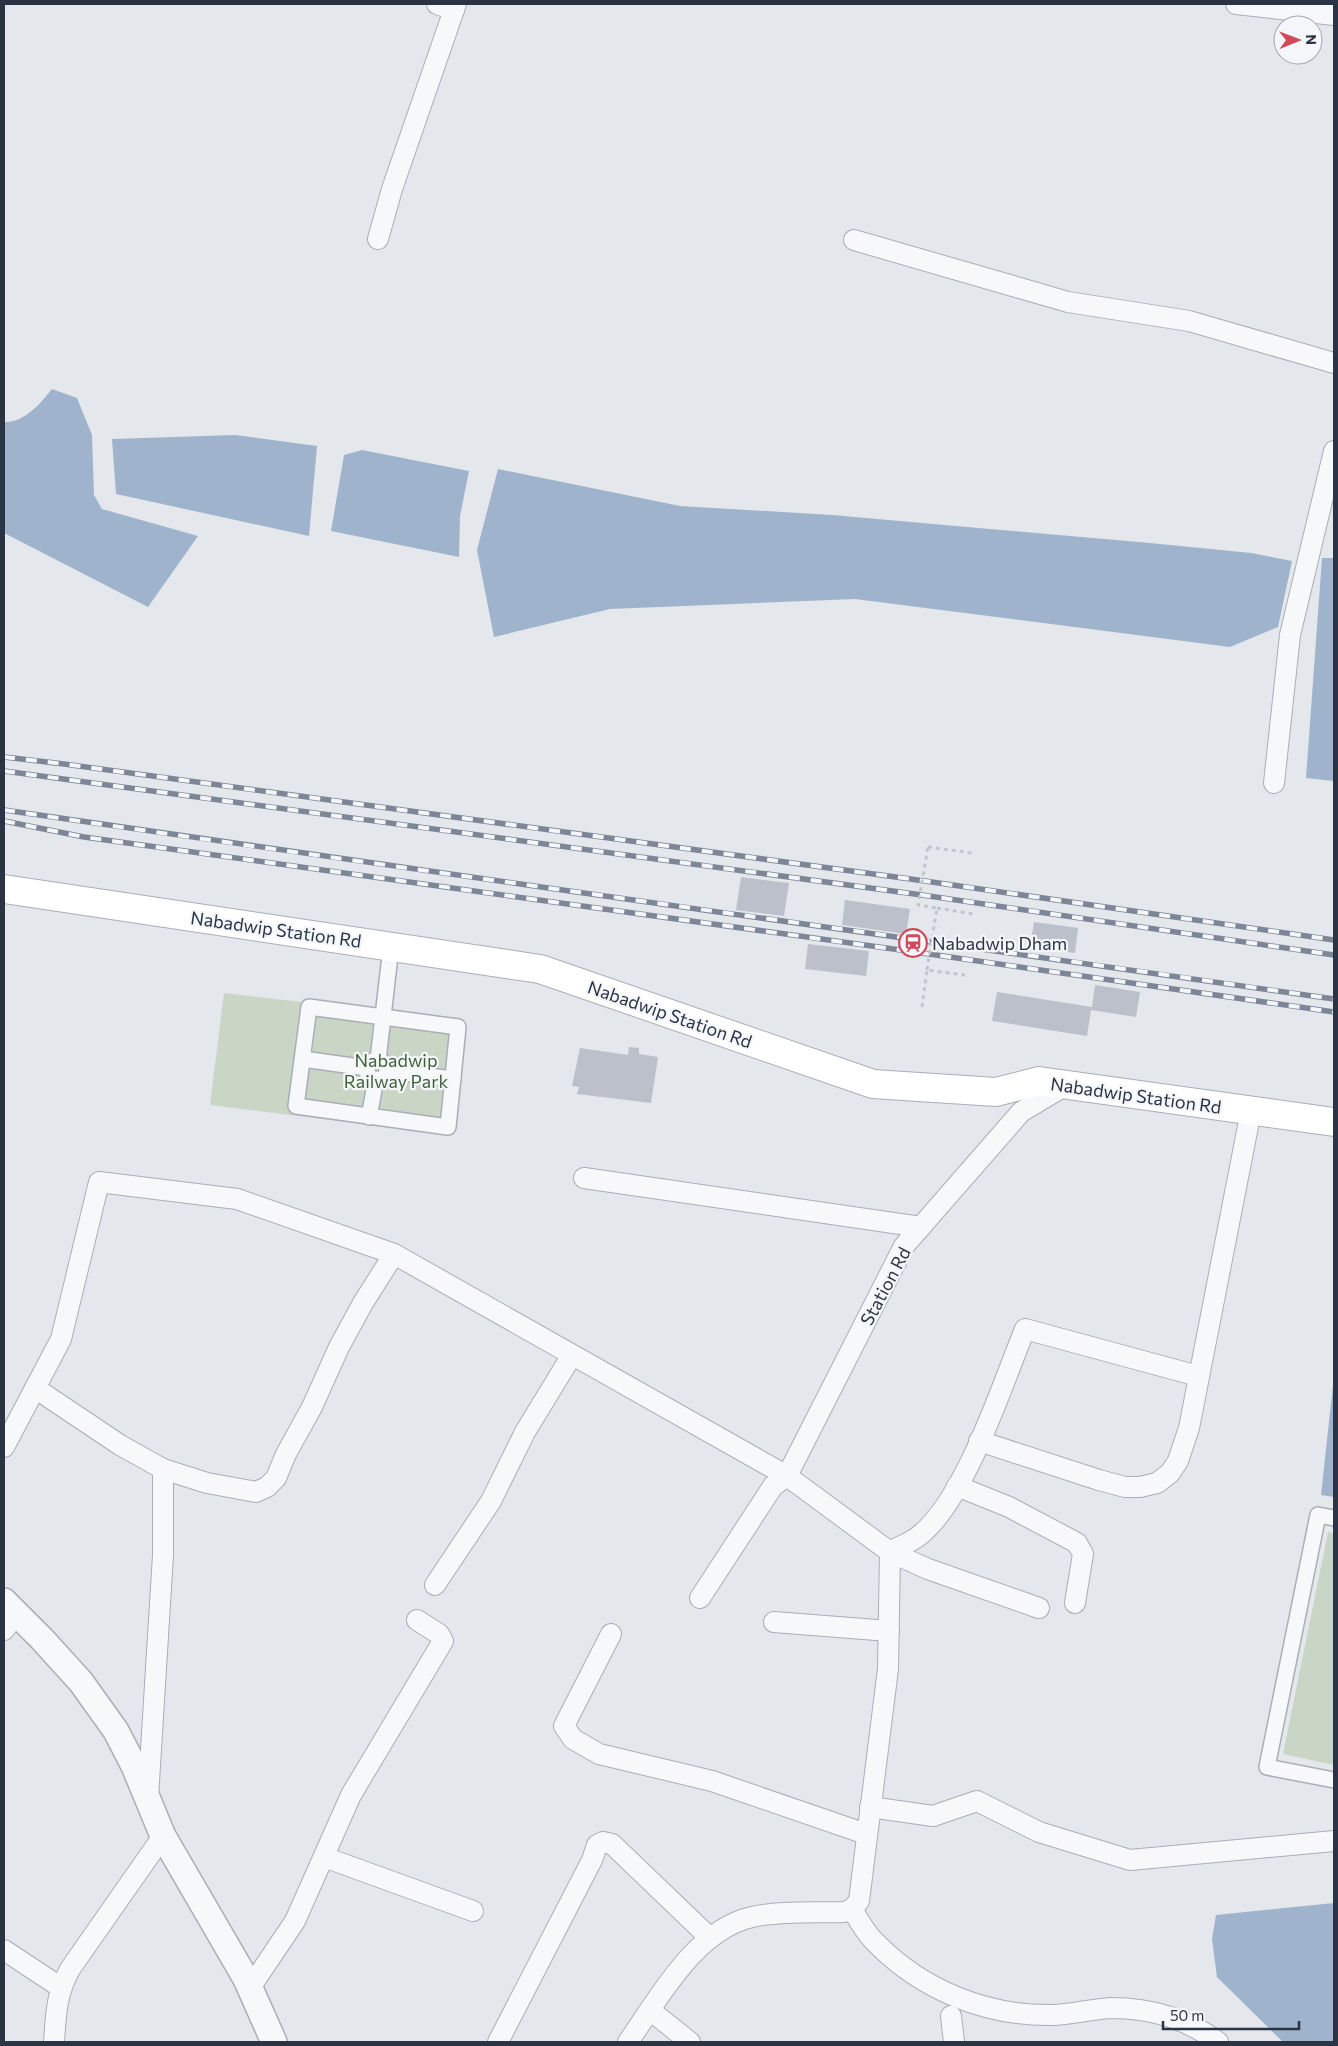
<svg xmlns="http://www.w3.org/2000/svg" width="1338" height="2046" viewBox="0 0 1338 2046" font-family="Commissioner,sans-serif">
  <rect width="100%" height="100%" fill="#e4e7ec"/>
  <g fill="#c9d6c5">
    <polygon points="224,993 464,1021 452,1135 210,1105"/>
    <polygon points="1328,1532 1334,1534 1334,1765 1283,1754"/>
  </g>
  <g fill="#9fb4cc">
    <path d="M52,389L77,398L92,435L94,495L102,509L198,536L148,607L4,533V422C24,423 40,404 52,389Z"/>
    <polygon points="235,435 317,446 309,536 116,494 112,439"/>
    <polygon points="362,450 469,471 460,516 459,557 331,531 344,455"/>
    <polygon points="498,469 680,506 832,515 1150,543 1251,553 1292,561 1278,627 1230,647 855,599 610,609 494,637 477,550"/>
    <polygon points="1322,558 1334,558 1334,781 1306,778"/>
    <polygon points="1334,1376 1334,1497 1321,1495"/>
    <polygon points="1334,1903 1334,2042 1283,2042 1217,1977 1212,1939 1216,1915"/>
  </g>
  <g fill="#bbc0ca">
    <polygon points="741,877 789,883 784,916 736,910"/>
    <polygon points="845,900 910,909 906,934 842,925"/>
    <polygon points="1034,922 1078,928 1075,953 1030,947"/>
    <polygon points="808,944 869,951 866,976 805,969"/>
    <polygon points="1095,985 1140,992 1136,1017 1091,1010 1087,1036 992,1021 997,992 1092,1007"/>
    <polygon points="629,1047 639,1048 639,1054 658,1057 651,1103 577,1094 579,1087 572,1086 580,1048 628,1055"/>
  </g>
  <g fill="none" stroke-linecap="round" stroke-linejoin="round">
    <defs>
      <g id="pedestrian">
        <polygon points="309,1007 458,1027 448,1127 296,1106"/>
        <polyline points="303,1059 367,1068"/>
        <polyline points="378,1060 391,947"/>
        <circle cx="377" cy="1070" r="10"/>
        <polyline points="387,1071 453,1079"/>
        <polyline points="369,1117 376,1079"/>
        <polyline points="1334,1518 1318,1515 1267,1767 1334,1780"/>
      </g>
      <g id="minor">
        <polyline points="437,4 454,10"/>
        <polyline points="1236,4 1334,15"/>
        <polyline points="378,239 392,189 456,4"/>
        <polyline points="854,240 1068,302 1189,321 1334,363"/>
        <polyline points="1274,783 1290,635 1334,451"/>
        <polyline points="584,1178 921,1227"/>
        <polyline points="35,1388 120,1445 163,1469 207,1483 256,1492 267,1487 276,1478 286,1454 312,1407 339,1347 363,1303 394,1254"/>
        <polyline points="979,1441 1099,1480 1125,1487 1140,1487 1157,1483 1170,1473 1178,1461 1189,1428 1251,1111"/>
        <path d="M4,1447L61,1339L99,1182L237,1199L394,1254L787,1476L890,1552L888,1669L859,1901L852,1909L844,1912C816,1913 778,1911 752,1917C695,1930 659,1998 628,2042"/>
        <polyline points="787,1476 904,1246 1021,1112 1066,1085"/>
        <polyline points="957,1486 1009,1507 1077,1543 1083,1554 1075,1603"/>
        <path d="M890,1552C900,1546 912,1542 920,1535C966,1498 1002,1385 1025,1329L1198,1376"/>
        <polyline points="890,1552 928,1569 1039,1608"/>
        <polyline points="435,1585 491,1501 525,1432 572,1355"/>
        <polyline points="700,1598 773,1486 787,1476"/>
        <polyline points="774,1622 889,1631"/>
        <polyline points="4,1630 16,1614"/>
        <polyline points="611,1634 564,1726 573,1739 599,1754 712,1781 866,1834"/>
        <polyline points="148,1798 163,1555 163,1469"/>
        <polyline points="870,1807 933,1816 977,1801 1039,1832 1130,1860 1334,1841"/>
        <polyline points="324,1857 473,1911"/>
        <path d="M852,1909C859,1921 866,1934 876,1943C922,1990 986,2016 1051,2015C1071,2015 1091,2009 1111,2008C1151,2008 1186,2018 1218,2042"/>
        <polyline points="4,1950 60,1987"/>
        <polyline points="250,1988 295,1921 351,1795 443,1641 439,1634 417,1620"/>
        <polyline points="651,2011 690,2042"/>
        <polyline points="951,2016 954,2042"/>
        <path d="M54,2042C56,2014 56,1995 70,1969L163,1836"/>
        <polyline points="498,2042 592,1860 597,1845 603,1842 612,1844 710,1938"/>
      </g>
      <polyline id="tertiary" points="4,1601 42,1639 81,1682 116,1731 134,1766 163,1836 246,1979 274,2042"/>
      <polyline id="secondary" points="4,889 540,969 873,1084 996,1092 1039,1081 1334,1122"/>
    </defs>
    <use href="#pedestrian" stroke="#a9aeb7" stroke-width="18"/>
    <use href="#minor" stroke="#a9aeb7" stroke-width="22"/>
    <use href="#tertiary" stroke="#a9aeb7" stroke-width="28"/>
    <use href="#secondary" stroke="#a9aeb7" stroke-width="30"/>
    <g stroke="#c2c5cb" stroke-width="3" stroke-dasharray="4 4" stroke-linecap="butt">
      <polyline points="928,847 972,853"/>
      <polyline points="937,908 973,914"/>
      <polyline points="922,1007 927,970 965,975"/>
    </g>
    <use href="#pedestrian" stroke="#f7f8fa" stroke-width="15"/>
    <use href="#minor" stroke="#f7f8fa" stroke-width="20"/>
    <use href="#tertiary" stroke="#f7f8fa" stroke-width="25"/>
    <use href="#secondary" stroke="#fff" stroke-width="28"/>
    <defs>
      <g id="rail">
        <polyline points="4,757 64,764 925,881 1334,940"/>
        <polyline points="4,771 922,895 1334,955"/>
        <path d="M4,810C447,875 891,935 1334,999"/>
        <polyline points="4,821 84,837 915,952 1334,1012"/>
      </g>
    </defs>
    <use href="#rail" stroke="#7d8696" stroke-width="5.5"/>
    <use href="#rail" stroke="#f4f6f9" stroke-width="4" stroke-dasharray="11" stroke-linecap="butt"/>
    <polyline stroke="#c2c5cb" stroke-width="3" stroke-dasharray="4 4" stroke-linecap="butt" points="927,970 937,908 918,905 928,847"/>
  </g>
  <defs>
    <symbol id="station-ring" viewBox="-11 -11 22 22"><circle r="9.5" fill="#f4f6f9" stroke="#d1495b" stroke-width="1.5"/><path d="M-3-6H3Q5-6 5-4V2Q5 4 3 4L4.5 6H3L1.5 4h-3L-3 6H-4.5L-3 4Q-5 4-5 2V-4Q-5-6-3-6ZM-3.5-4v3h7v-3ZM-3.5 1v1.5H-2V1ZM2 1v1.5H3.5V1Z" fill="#d1495b"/></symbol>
  </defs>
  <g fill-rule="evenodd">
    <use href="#station-ring" x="897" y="927" width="32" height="32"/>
  </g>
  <g text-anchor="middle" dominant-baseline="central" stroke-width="4.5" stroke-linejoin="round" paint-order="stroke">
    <g font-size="18" fill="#2b3445" stroke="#f4f6f9">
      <text transform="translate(276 929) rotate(8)">Nabadwip Station Rd</text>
      <text transform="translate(670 1014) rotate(19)">Nabadwip Station Rd</text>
      <text transform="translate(1136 1095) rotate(8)">Nabadwip Station Rd</text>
      <text transform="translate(885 1286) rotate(-62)">Station Rd</text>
    </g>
    <g font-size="18" fill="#2b3445" stroke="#f4f6f9" text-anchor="start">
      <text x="932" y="943">Nabadwip Dham</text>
    </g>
    <g font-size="18" fill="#3f6138" stroke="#f4f6f9">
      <text x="396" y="1060">Nabadwip<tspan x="396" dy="21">Railway Park</tspan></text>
    </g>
  </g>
  <rect width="1338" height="2046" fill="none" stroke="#2b3445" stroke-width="10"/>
  <g transform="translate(1298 40) rotate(89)"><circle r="24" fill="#f4f6f9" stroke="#a4a8b1"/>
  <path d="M0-4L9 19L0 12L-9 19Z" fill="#d1495b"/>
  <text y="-8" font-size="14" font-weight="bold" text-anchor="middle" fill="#2b3445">N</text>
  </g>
  <path d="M1163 2021v8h136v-8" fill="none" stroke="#2b3445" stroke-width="2.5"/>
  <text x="1170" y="2021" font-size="15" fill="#2b3445" stroke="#f4f6f9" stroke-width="4" paint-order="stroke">50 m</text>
</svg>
